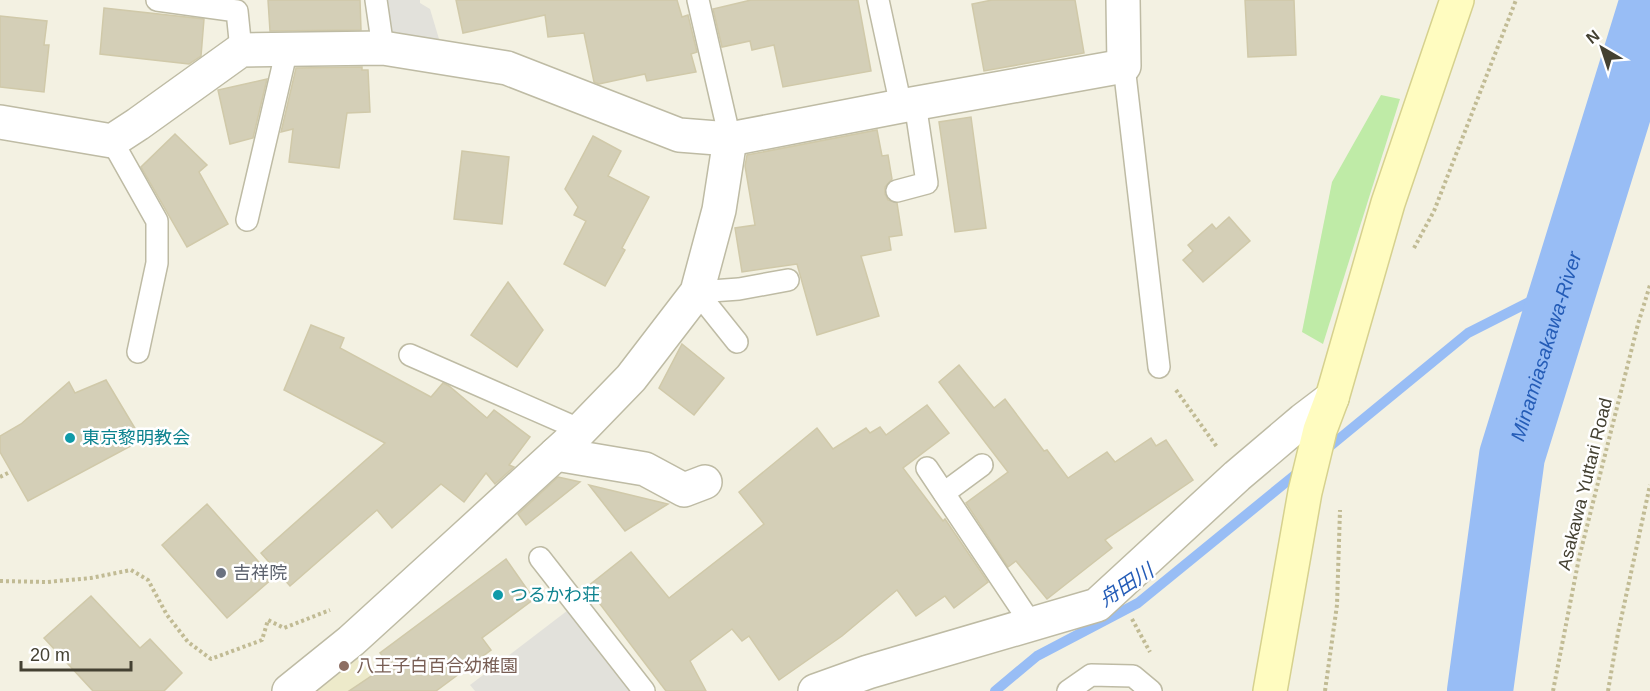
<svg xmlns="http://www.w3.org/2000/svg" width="1650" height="691" viewBox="0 0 1650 691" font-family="Arial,'Noto Sans JP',sans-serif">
  <rect width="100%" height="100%" fill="#f3f1e2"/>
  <polygon fill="#edeaca" points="351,641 386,691 289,691"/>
  <polygon fill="#bfeba7" points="1381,95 1400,99 1323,344 1302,332 1332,182"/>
  <g fill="#e2e1db">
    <polygon points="385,0 420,0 420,3 430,9 442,49 392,40"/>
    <polygon points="576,604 644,691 475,691 470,685"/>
  </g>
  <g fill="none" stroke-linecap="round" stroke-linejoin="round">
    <g stroke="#98bdf5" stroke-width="10">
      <polyline points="1323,452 1468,333 1565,284"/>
      <polyline points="995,691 1037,656 1138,603 1301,470"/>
    </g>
    <path stroke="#98bdf5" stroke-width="66" id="s1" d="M1480,691L1512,456L1650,10"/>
  </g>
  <g fill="#d4cfb7" stroke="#d0c9a9" stroke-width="1.5">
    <polygon points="268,0 360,0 361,30 270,31"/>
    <polygon points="456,0 677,0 682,17 688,15 697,52 691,54 696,72 647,81 645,74 599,84 594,82 584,33 548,37 545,15 463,33"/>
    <polygon points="751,0 858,0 871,71 783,87 774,45 752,50 750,41 722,47 713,9"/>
    <polygon points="992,0 1075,0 1084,53 984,71 972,4"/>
    <polygon points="1245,0 1294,0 1296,55 1248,57"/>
    <polygon points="104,8 204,19 201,56 189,64 100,54"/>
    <polygon points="0,16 47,21 44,45 49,45 44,92 0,87"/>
    <polygon points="362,67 362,70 368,70 370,112 347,113 339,168 289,162 293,129 281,132 296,68"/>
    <polygon points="267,79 253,138 230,144 218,90"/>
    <polygon points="971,117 986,228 955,232 939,122"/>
    <polygon points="877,130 882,156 888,155 892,179 885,187 885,194 888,200 897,203 902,235 889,237 891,250 861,256 879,316 817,335 797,264 742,272 735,228 755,225 745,166 747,155"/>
    <polygon points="175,134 207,165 199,172 228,224 187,247 141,167"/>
    <polygon points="593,136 621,151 608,176 649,197 622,248 625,250 605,286 564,264 586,221 574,215 578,207 565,189"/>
    <polygon points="462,151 509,157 502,224 454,219"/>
    <polygon points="1229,217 1250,241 1203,282 1183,260 1193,251 1188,245 1212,224 1216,229"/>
    <polygon points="508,282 543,330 517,367 471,335"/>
    <polygon points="311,325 344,338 340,348 431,397 443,383 449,386 487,418 494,410 530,437 509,465 514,467 495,484 486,473 464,502 441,484 392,528 377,510 290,586 261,553 385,443 284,390"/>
    <polygon points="682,344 724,378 694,415 659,388"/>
    <polygon points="959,365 994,408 1005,399 1044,451 1047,450 1068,478 1107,452 1115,462 1151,438 1156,446 1166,440 1193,480 1105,540 1112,548 1047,599 1016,561 1008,567 966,503 1008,472 939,382"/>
    <polygon points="106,380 142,440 28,501 0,452 0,436 21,424 69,382 75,393"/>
    <polygon points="927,405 949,433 903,468 943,521 945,519 988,582 954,608 945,596 916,616 897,590 842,636 779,680 749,636 742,641 732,629 690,661 706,691 666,691 587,587 631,552 669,598 764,524 739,492 817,428 833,449 866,428 870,433 880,427 886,435"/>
    <polygon points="558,477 580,482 526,525 518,514"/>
    <polygon points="589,485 668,504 625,531"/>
    <polygon points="207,504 273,578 227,618 162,545"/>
    <polygon points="506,559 534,599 482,638 491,650 436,691 349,691 389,664 380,653"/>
    <polygon points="91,596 140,648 150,639 182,673 164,691 93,691 44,638"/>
  </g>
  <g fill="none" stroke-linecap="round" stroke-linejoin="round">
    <defs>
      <g id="lane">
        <polyline points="157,0 237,11 241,50"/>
        <polyline points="376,0 383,48"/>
        <polyline points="698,0 730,139"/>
        <polyline points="878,0 901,106"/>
        <polyline points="1124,66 1159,367"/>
        <polyline points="112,141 157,221 157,263 138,352"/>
        <polyline points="897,191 927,183 915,103"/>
        <polyline points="247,220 287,49"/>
        <polyline points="697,292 739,289 788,280"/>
        <polyline points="697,292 737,342"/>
        <polyline points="410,355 581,430"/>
        <polyline points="927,468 1032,625"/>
        <polyline points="944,493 982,465"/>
        <polyline points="540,558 644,691"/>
        <polyline points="1068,691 1091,675 1133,676 1151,691"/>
      </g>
      <g id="street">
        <polyline points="0,122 112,141 138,124 241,50 383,48 507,68 679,135 730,139 901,106 1124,66 1123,0"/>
        <polyline points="556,454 645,469 684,490 705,482"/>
        <polyline points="289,691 351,641 463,539 569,442 631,378 697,292 719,210 730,139"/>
        <polyline points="815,691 868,672 1097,605 1237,476 1303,420 1332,398"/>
      </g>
      <polyline id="secondary" points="1270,691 1305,492 1320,430 1332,398 1388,203 1457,0"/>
    </defs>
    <use href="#lane" stroke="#bebba4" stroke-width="24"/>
    <use href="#street" stroke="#bebba4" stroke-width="36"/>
    <use href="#secondary" stroke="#d6d18e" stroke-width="36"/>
    <g stroke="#c1bb94" stroke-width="4" stroke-dasharray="3 3" stroke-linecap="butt">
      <polyline points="1414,248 1434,211 1516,0"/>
      <polyline points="1176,390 1217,447"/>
      <polyline points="0,477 8,473"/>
      <polyline points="0,581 47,582 91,578 131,570 148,580 167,615 188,642 211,659 262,640 268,620 284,628 330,610"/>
      <polyline points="1132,619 1150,652"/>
      <polyline points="1325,691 1337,605 1340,510"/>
      <polyline points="1553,691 1579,558 1638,324 1650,285"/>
      <polyline points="1608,691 1618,633 1650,485"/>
    </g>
    <use href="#lane" stroke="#fff" stroke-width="21"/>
    <use href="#street" stroke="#fff" stroke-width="33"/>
    <use href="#secondary" stroke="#fffcc0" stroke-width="33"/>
  </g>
  <g fill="#0f9aa8" stroke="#fff" stroke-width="2">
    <circle cx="70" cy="438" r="6"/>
    <circle cx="498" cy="595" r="6"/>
  </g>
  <circle fill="#6b7280" stroke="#fff" stroke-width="2" cx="221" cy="573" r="6"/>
  <circle fill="#8d6e63" stroke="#fff" stroke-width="2" cx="344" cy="666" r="6"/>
  <g text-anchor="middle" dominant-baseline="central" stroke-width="5" stroke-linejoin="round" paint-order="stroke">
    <g font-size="18" fill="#0d838f" stroke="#fff" text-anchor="start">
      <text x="82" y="438">東京黎明教会</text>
      <text x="510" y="595">つるかわ荘</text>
    </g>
    <g font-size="18" fill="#444132" stroke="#fff">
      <text transform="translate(1585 484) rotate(-76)">Asakawa Yuttari Road</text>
    </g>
    <g font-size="18" fill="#5b616d" stroke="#fff" text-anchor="start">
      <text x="233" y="573">吉祥院</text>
    </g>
    <g font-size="18" fill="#785e54" stroke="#fff" text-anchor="start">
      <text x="356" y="666">八王子白百合幼稚園</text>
    </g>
    <g font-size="20" font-style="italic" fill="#245cb7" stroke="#fff">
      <text stroke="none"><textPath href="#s1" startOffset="352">Minamiasakawa-River</textPath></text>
      <text transform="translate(1126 585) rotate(-33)">舟田川</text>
    </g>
  </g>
  <g transform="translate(1602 48) rotate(321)" stroke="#ffffff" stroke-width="4.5" paint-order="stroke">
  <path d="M0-4.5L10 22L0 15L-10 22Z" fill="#444132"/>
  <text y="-9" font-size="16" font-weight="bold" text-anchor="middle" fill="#444132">N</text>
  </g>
  <path d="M21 661v9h110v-9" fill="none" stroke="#444132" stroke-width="3"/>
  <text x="30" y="661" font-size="18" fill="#444132" stroke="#ffffff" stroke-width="4.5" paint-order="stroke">20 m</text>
</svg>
